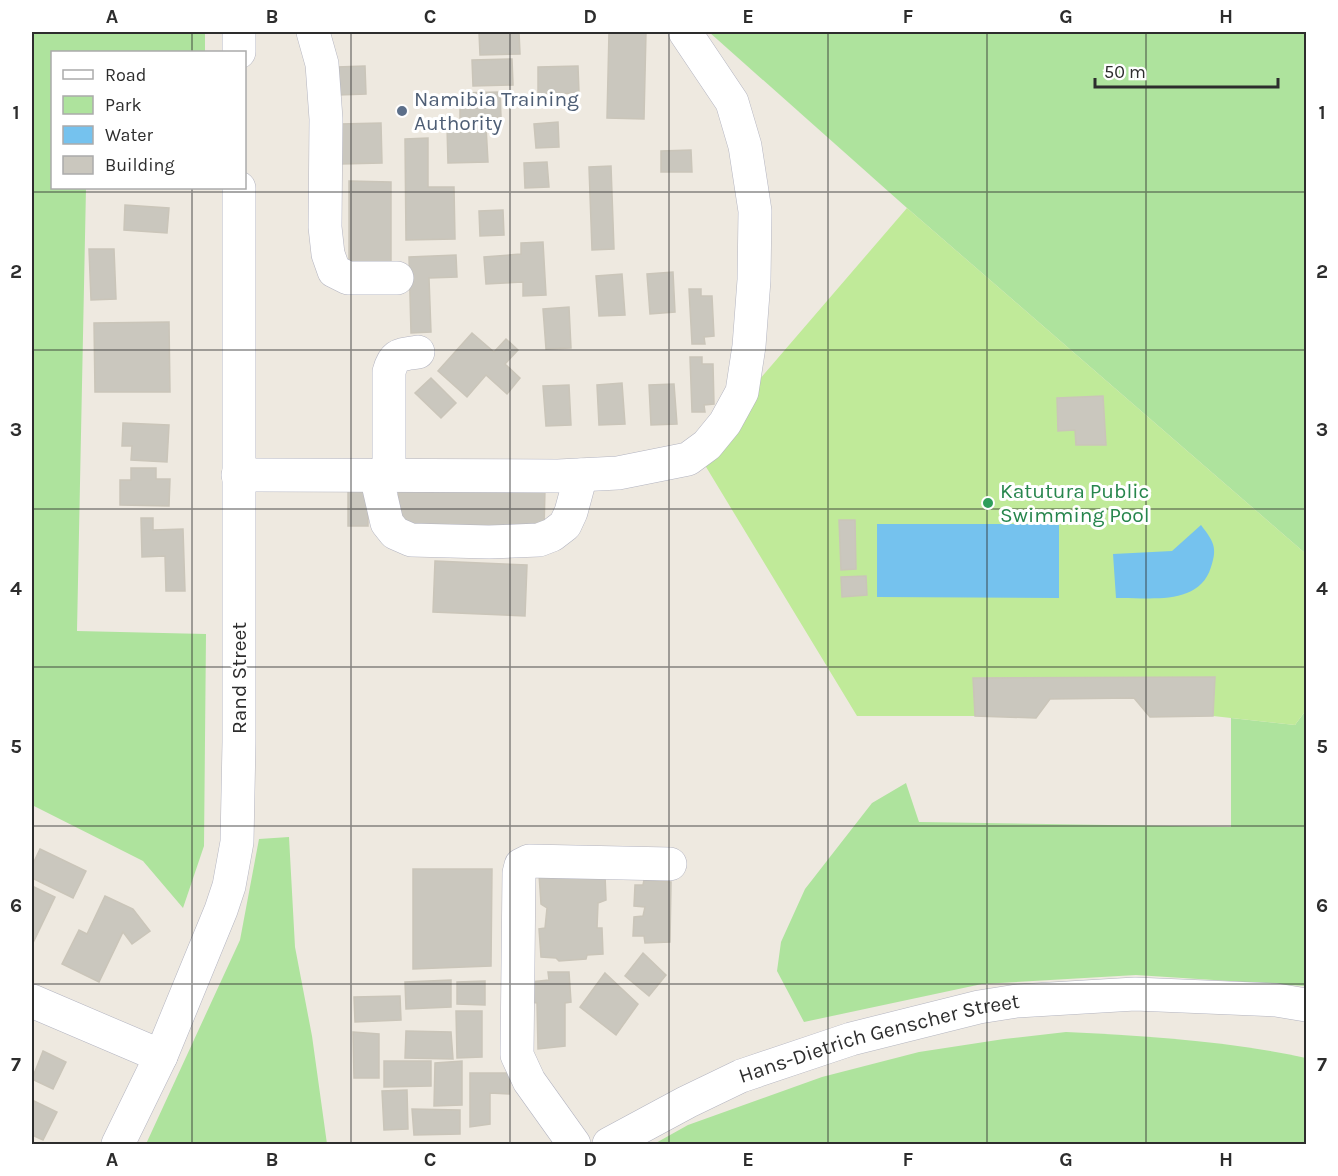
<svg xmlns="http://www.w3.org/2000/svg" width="1338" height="1176" viewBox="0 0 1338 1176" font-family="Karla,sans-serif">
  <rect width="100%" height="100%" fill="#eee9e0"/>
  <g fill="#aee39d">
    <polygon points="32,32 205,32 205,52 52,52 52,188 86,188 77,631 206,634 204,846 183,908 143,861 32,805"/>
    <polygon points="709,32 1306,32 1306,554 907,208"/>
    <polygon points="1306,710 1306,986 1136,975 982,984 804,1022 777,971 781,942 805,889 872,803 906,783 919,822 1231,827 1231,718 1295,725"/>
    <polygon points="289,837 295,947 312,1036 327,1144 146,1144 240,940 259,839"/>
    <path d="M1066,1032C1147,1036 1228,1041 1306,1058V1144H654L688,1125L822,1077L919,1052L1004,1039Z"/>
  </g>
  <polygon fill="#c0ea99" points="907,208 1306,554 1306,710 1295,725 1213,716 1215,677 974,678 975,716 857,716 697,452"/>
  <g fill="#75c2ee">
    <polygon points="877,524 1059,524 1059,598 877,597"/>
    <path d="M1201,525C1213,541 1218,547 1211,567C1199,607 1148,597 1116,598L1113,554L1172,551Z"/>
  </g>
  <g fill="#cac7be" stroke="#cac5b9" stroke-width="1.5">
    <polygon points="479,32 519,32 520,54 480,55"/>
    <polygon points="609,32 646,32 644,119 607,118"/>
    <polygon points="512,59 513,85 473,86 472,60"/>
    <polygon points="365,66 366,94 338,95 337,67"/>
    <polygon points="578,66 579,93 538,94 538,67"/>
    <polygon points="500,92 501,117 460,118 460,93"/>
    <polygon points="558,122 559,147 536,148 534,124"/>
    <polygon points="381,123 382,163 341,164 340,124"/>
    <polygon points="486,126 488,162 448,163 447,127"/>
    <polygon points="428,138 428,187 454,187 455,239 406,240 405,139"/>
    <polygon points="691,150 692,172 661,172 661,151"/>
    <polygon points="547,162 549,187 525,188 524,163"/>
    <polygon points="611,166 614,249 592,250 589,167"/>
    <polygon points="349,181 391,182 391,266 349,265"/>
    <polygon points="125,205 169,208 167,233 124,230"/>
    <polygon points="503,210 504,235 480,236 479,211"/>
    <polygon points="543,242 546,295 523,296 523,282 486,284 484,257 521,254 521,243"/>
    <polygon points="89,249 114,249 116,299 91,300"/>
    <polygon points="456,255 457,277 429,278 431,332 411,333 409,257"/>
    <polygon points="673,272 675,312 650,314 647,274"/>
    <polygon points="622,274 625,315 599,316 596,276"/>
    <polygon points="689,289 701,289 701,296 712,296 714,336 704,337 705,344 692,344"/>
    <polygon points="569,307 571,348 546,349 543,309"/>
    <polygon points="169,322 170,392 95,392 94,323"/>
    <polygon points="472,333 494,352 506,339 518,350 505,364 520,378 507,394 486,375 467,397 438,371"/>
    <polygon points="690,357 702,357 702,364 713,364 714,404 704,405 705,412 692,412"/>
    <polygon points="431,378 456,403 441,418 415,393"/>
    <polygon points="622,383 625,424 599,425 597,385"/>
    <polygon points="674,384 677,424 651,425 649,385"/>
    <polygon points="569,385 571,425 546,426 543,386"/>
    <polygon points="1103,396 1106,445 1076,445 1075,430 1058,431 1057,398"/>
    <polygon points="123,423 169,425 167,462 131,460 132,446 122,446"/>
    <polygon points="131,468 156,468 156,479 170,479 169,506 120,505 120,480 131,480"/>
    <polygon points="399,485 545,489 544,530 398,526"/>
    <rect x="348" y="491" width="20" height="35"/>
    <polygon points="141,518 153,518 153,530 183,529 185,591 166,591 165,556 142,557"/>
    <polygon points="839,520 855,520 856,569 841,570"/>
    <polygon points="435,561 527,565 525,616 433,612"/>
    <polygon points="866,576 867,595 842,597 841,577"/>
    <polygon points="1215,677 1213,716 1150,717 1134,698 1050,699 1036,718 975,716 973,678"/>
    <polygon points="40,849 86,871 73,898 32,878 32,866"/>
    <polygon points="413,869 492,869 491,966 413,969"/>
    <polygon points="539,874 605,875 606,900 598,903 597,928 602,928 603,954 587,955 586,959 559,961 556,958 541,957 539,929 545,928 547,908 541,904"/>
    <polygon points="644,880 671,882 670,942 645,943 644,936 633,936 634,917 643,916 645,907 634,906 635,885 643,885"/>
    <polygon points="32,886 55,897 32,945"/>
    <polygon points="105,896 133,909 150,931 132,944 123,932 99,982 62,964 79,930 87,934"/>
    <polygon points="643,953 666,975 649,996 625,976"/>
    <polygon points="548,972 569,972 571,1002 565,1003 565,1046 538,1049 537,1003 531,1002 530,982 549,980"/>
    <polygon points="605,973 638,1004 616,1035 580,1007"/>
    <polygon points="451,980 451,1007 406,1009 405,982"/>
    <polygon points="485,981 485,1005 457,1004 457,982"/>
    <polygon points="400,996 401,1020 355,1022 354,997"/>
    <polygon points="456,1011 482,1011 482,1057 457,1058"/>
    <polygon points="406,1031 451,1032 453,1059 405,1058"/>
    <polygon points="353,1032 379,1034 379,1078 354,1078"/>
    <polygon points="43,1051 66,1062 53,1089 32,1079"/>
    <polygon points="384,1061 431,1061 431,1086 384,1087"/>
    <polygon points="462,1061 462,1105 434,1106 435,1063"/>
    <polygon points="470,1073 510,1073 509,1094 490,1093 490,1124 470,1127"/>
    <polygon points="407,1090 408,1129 384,1130 382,1091"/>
    <polygon points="34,1101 57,1112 43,1140 32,1135 32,1106"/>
    <polygon points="412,1109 460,1110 460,1134 414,1135"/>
  </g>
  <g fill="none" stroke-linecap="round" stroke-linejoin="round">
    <defs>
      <g id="minor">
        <polyline points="313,32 322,64 326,119 325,227 328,254 334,271 348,278 397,278"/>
        <polyline points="239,52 239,32"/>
        <polyline points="238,475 558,476 618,473 688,459 707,445 725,423 742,392 749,346 754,280 755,211 745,146 732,102 685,32"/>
        <polyline points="376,475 387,523 395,533 411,540 489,542 539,540 552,535 565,525 571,512 581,475"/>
        <path d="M389,475V372C394,353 400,355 418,352"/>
        <polyline points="32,1001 161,1056"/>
        <polyline points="118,1144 161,1056 221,910 229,886 237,842 239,742 239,188"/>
        <polyline points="574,1144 529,1081 517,1055 519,873 521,865 529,861 670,864"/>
        <path id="s1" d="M609,1144L687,1102L741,1076L851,1039L979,1007L1017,1001L1135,994L1276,1000L1306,1005"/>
      </g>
    </defs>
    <use href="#minor" stroke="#b3b4c0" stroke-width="34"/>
    <use href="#minor" stroke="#fff" stroke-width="33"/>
  </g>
  <path fill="none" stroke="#2d2d2d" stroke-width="1.5" stroke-opacity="0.55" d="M192,32V52M351,32V1144M510,32V1144M669,32V1144M828,32V1144M987,32V1144M1146,32V1144M192,188V1144M32,192H1306M32,350H1306M32,509H1306M32,667H1306M32,826H1306M32,984H1306"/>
  <circle fill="#5c6f8a" stroke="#fff" stroke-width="2" cx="402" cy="111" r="6"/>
  <circle fill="#2e9e5b" stroke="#fff" stroke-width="2" cx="988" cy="503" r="6"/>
  <g text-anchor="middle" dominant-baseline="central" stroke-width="6" stroke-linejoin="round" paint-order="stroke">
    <g font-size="21" fill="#4e5e75" stroke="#fff" text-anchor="start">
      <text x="414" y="99">Namibia Training<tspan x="414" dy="24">Authority</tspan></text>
    </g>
    <g font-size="21" fill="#27864d" stroke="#fff" text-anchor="start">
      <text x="1000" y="491">Katutura Public<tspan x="1000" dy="24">Swimming Pool</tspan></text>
    </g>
    <g font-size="21" fill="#2d2d2d" stroke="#fff">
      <text transform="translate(239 678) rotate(-90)">Rand Street</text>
      <text stroke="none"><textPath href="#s1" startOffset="292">Hans-Dietrich Genscher Street</textPath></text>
    </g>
  </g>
  <rect width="1338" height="1176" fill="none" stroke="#ffffff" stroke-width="66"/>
  <rect x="51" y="51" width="195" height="138" fill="#ffffff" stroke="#ababab" stroke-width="1.5"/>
  <rect x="63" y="70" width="30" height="9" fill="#ffffff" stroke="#ababab" stroke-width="1.5"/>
  <text x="105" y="81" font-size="18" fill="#2d2d2d">Road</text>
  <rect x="63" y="96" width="30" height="18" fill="#aee39d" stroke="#ababab" stroke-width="1.5"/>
  <text x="105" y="111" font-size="18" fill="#2d2d2d">Park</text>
  <rect x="63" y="126" width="30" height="18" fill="#75c2ee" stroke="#ababab" stroke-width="1.5"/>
  <text x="105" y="141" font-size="18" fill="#2d2d2d">Water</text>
  <rect x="63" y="156" width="30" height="18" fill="#cac7be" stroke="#ababab" stroke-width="1.5"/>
  <text x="105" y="171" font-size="18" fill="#2d2d2d">Building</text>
  <path d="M1095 78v9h183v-9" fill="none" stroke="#2d2d2d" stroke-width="3"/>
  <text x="1104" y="78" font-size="18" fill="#2d2d2d" stroke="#ffffff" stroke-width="4.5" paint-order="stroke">50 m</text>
  <rect x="33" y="33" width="1272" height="1110" fill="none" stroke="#2d2d2d" stroke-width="2"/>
  <g font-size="20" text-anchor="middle" font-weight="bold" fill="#2d2d2d">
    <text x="112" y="23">A</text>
    <text x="272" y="23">B</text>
    <text x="430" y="23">C</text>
    <text x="590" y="23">D</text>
    <text x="748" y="23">E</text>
    <text x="908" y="23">F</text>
    <text x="1066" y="23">G</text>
    <text x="1226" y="23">H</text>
    <text x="16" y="119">1</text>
    <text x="1322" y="119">1</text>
    <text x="16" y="278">2</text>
    <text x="1322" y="278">2</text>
    <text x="16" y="436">3</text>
    <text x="1322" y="436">3</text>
    <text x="16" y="595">4</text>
    <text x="1322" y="595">4</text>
    <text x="16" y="753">5</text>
    <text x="1322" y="753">5</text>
    <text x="16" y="912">6</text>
    <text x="1322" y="912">6</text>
    <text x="16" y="1071">7</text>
    <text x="1322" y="1071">7</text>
    <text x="112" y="1166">A</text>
    <text x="272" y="1166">B</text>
    <text x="430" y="1166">C</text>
    <text x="590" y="1166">D</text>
    <text x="748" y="1166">E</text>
    <text x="908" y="1166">F</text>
    <text x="1066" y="1166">G</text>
    <text x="1226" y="1166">H</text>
  </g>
</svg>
